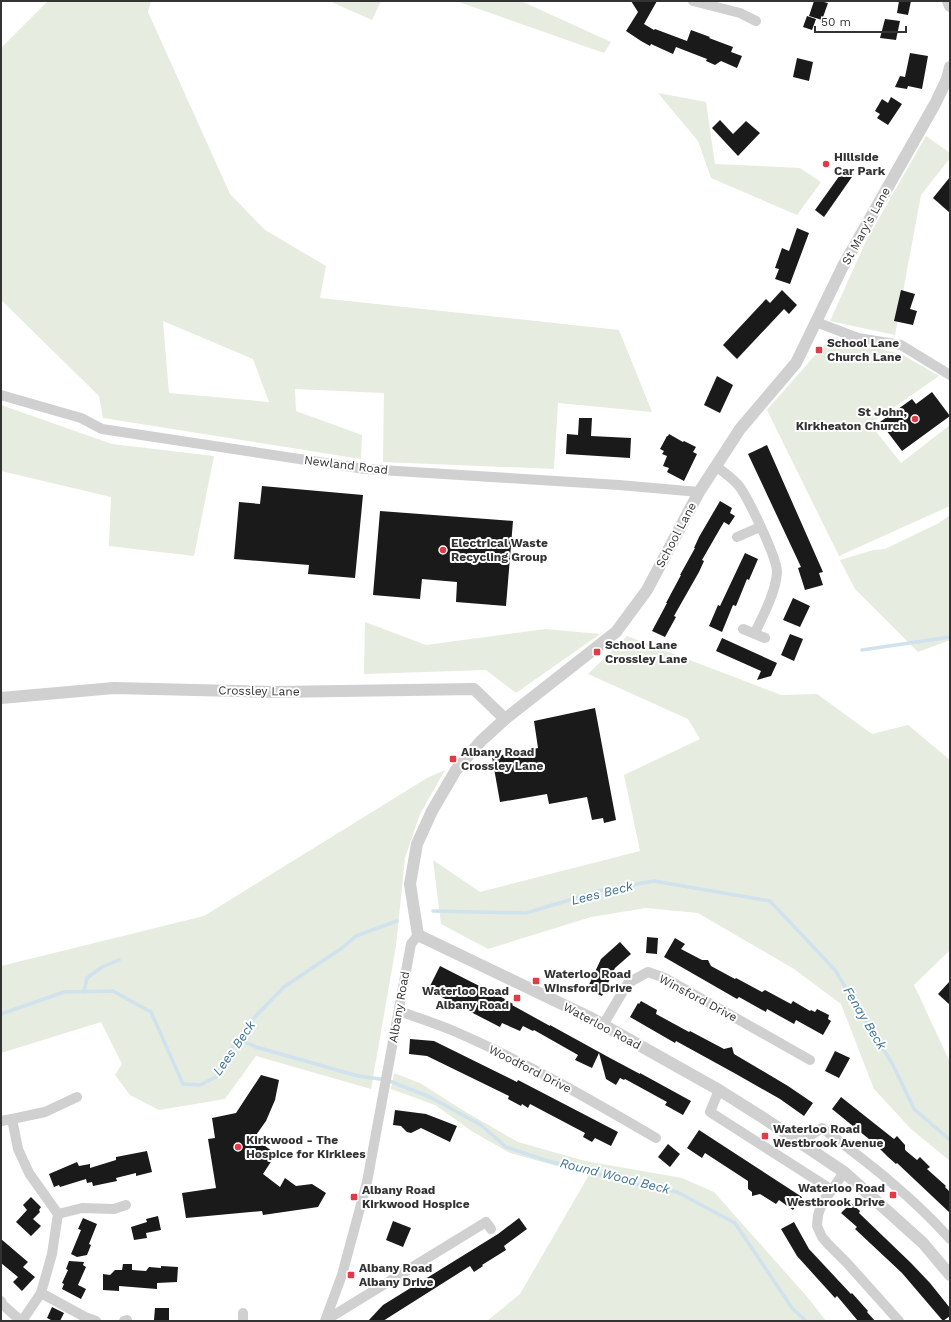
<svg xmlns="http://www.w3.org/2000/svg" width="951" height="1322" viewBox="0 0 951 1322" font-family="'Work Sans',sans-serif">
  <rect width="100%" height="100%" fill="#fff"/>
  <g fill="#e6ecdf" fill-rule="evenodd">
    <path d="M48,1H151L148,12L230,194L265,230L326,266L320,298L619,330L652,412L558,403L554,469L383,462L384,393L295,389L296,411L362,435L361,459L103,418L99,396L1,300V48ZM163,321L253,359L269,402L169,393Z"/>
    <polygon points="329,1 381,1 372,20"/>
    <polygon points="456,1 521,1 611,42 604,53"/>
    <polygon points="658,93 706,102 715,164 800,168 821,182 797,215 711,178 698,141"/>
    <polygon points="926,136 950,153 950,158 921,195 895,335 830,321 866,241"/>
    <polygon points="831,337 901,354 939,376 870,424 901,463 950,425 950,506 839,556 767,410"/>
    <polygon points="1,405 112,444 214,456 194,556 109,546 111,497 1,471"/>
    <polygon points="950,515 950,640 918,652 855,589 840,560 873,550 885,549 939,523"/>
    <polygon points="365,622 426,645 546,629 600,634 516,693 486,670 364,674"/>
    <polygon points="627,636 781,695 817,694 872,734 908,725 950,760 950,950 914,985 950,1062 950,1161 911,1129 874,1089 841,1004 794,969 698,913 646,908 591,917 488,949 441,924 433,860 480,892 640,851 624,775 700,739 688,719 588,674"/>
    <polygon points="445,770 420,814 405,858 396,946 371,1089 256,1056 225,1099 159,1110 130,1095 115,1075 122,1064 101,1022 1,1053 1,966 204,916 427,778"/>
    <polygon points="394,1073 420,1083 464,1111 518,1142 585,1161 682,1178 714,1192 809,1299 826,1321 487,1321 520,1294 589,1175 510,1153 473,1132 435,1105 391,1089"/>
  </g>
  <g fill="none" stroke-linecap="round" stroke-linejoin="round">
    <g stroke="#cfe2ee" stroke-width="3.5">
      <polyline points="862,650 950,637"/>
      <polyline points="433,911 526,913 603,890 654,881 770,901 835,970 893,1065 914,1109 950,1140"/>
      <polyline points="84,992 87,978 102,967 119,960"/>
      <polyline points="1,1014 64,992 113,991 151,1012 183,1084 200,1085 216,1077 226,1056 250,1022 284,987 342,948 356,936 397,921"/>
      <polyline points="237,1039 256,1047 358,1076 387,1080 430,1097 481,1125 506,1147 545,1160 639,1185 677,1192 735,1223 792,1308 806,1321"/>
    </g>
  </g>
  <g fill="#1a1a1a">
    <polygon points="631,1 657,1 644,24 654,30 655,29 687,41 691,30 710,37 709,38 733,47 731,52 742,56 737,68 721,61 715,65 706,61 707,59 676,47 673,54 651,44 650,46 641,41 626,31 638,12"/>
    <polygon points="814,1 820,1 828,3 822,20 809,16"/>
    <polygon points="899,1 911,1 908,15 897,13"/>
    <polygon points="807,16 816,19 812,30 803,27"/>
    <polygon points="885,19 900,21 896,40 880,38"/>
    <polygon points="910,53 928,56 922,89 908,86 907,89 895,87 900,76 905,77"/>
    <polygon points="797,58 813,62 809,81 793,77"/>
    <polygon points="891,97 902,104 888,125 877,118 880,114 875,111 882,99 888,103"/>
    <polygon points="720,120 733,134 746,121 760,133 738,156 712,128"/>
    <polygon points="845,168 854,174 824,217 815,210"/>
    <polygon points="950,177 950,213 933,198"/>
    <polygon points="797,228 809,233 790,284 775,279 779,269 775,268 782,248 789,251"/>
    <polygon points="782,290 797,305 789,314 784,309 737,359 723,345 766,299 770,303"/>
    <polygon points="901,290 915,294 910,309 917,311 913,325 894,321"/>
    <polygon points="717,376 733,385 720,413 704,405"/>
    <polygon points="932,392 950,416 902,451 880,422 912,399 916,404"/>
    <polygon points="579,418 592,418 591,436 631,438 630,458 566,454 567,434 578,435"/>
    <polygon points="669,434 683,442 684,441 696,447 693,452 697,454 684,481 667,472 669,468 663,466 667,456 662,454 664,451 660,449 667,436 668,436"/>
    <polygon points="767,445 823,572 819,573 823,585 805,590 798,568 801,567 748,454"/>
    <polygon points="262,486 363,495 355,578 308,574 309,565 234,559 239,502 260,504"/>
    <polygon points="720,501 732,508 730,513 735,516 729,525 724,522 721,527 702,560 704,561 699,572 674,616 676,617 665,637 652,631 667,603 666,603 681,575 680,575 695,548 694,548 699,537"/>
    <polygon points="380,511 513,521 506,606 456,602 457,582 422,579 420,599 373,595"/>
    <polygon points="745,553 758,559 749,580 747,579 736,606 733,605 722,632 709,626 718,605 720,606"/>
    <polygon points="793,598 810,606 800,627 783,620"/>
    <polygon points="790,634 803,639 794,661 781,655"/>
    <polygon points="722,638 777,663 771,676 757,680 761,671 716,651"/>
    <polygon points="595,708 616,820 604,823 603,818 592,820 587,797 549,804 547,794 500,802 492,757 538,748 534,721"/>
    <polygon points="647,937 658,938 657,954 646,953"/>
    <polygon points="675,938 685,944 681,949 702,960 708,960 711,966 735,979 736,978 762,992 765,990 791,1004 793,1001 810,1011 811,1010 815,1012 817,1009 829,1015 828,1019 831,1021 823,1035 796,1020 794,1024 767,1009 766,1012 739,997 737,999 664,957"/>
    <polygon points="620,942 631,954 615,968 602,996 587,989 601,959"/>
    <polygon points="440,966 503,998 513,1004 512,1005 550,1026 550,1025 610,1058 640,1074 640,1073 691,1101 683,1115 665,1105 667,1102 625,1079 624,1080 620,1078 616,1085 606,1079 599,1053 592,1068 575,1060 578,1055 534,1030 533,1031 523,1026 520,1031 502,1023 500,1027 428,990"/>
    <polygon points="950,981 950,1005 938,994"/>
    <polygon points="641,1001 657,1010 656,1014 689,1032 690,1031 724,1049 732,1047 734,1054 788,1086 813,1103 804,1116 780,1099 736,1074 676,1041 675,1043 630,1017 638,1003 639,1004"/>
    <polygon points="410,1039 434,1041 517,1082 518,1080 618,1132 611,1146 595,1138 592,1142 583,1137 585,1133 530,1104 528,1108 522,1104 521,1106 508,1099 509,1096 427,1056 409,1054"/>
    <polygon points="835,1051 850,1058 839,1078 825,1071"/>
    <polygon points="261,1075 279,1080 275,1100 266,1121 254,1138 276,1154 263,1174 280,1187 285,1178 296,1186 312,1184 326,1193 318,1207 263,1215 262,1211 186,1218 182,1193 216,1188 208,1139 215,1138 212,1118 236,1113"/>
    <polygon points="841,1097 894,1139 897,1136 905,1145 905,1150 917,1160 920,1157 930,1167 927,1169 946,1186 945,1187 950,1192 950,1213 897,1163 896,1164 888,1157 880,1149 880,1148 832,1109"/>
    <polygon points="395,1110 426,1114 457,1126 450,1142 421,1128 411,1133 407,1132 401,1126 393,1125"/>
    <polygon points="699,1130 802,1197 793,1210 779,1200 776,1204 760,1194 752,1196 752,1192 748,1189 748,1181 705,1153 702,1158 687,1148"/>
    <polygon points="668,1144 680,1154 670,1167 658,1157"/>
    <polygon points="147,1151 152,1172 136,1176 136,1173 116,1178 117,1181 93,1186 92,1182 87,1183 86,1179 60,1187 59,1185 54,1187 49,1174 77,1162 79,1166 90,1164 90,1168 116,1160 116,1157"/>
    <polygon points="31,1197 41,1207 39,1210 40,1212 33,1219 41,1226 31,1236 16,1222 27,1210 23,1205"/>
    <polygon points="851,1203 860,1211 859,1213 911,1263 930,1283 950,1308 950,1316 943,1321 902,1273 855,1229 857,1227 841,1213"/>
    <polygon points="158,1216 161,1230 146,1233 147,1238 134,1240 131,1227 147,1222 146,1219"/>
    <polygon points="83,1218 97,1224 89,1244 91,1245 87,1255 77,1257 71,1254 81,1230 78,1229"/>
    <polygon points="519,1218 527,1229 504,1246 506,1250 482,1265 483,1266 474,1272 470,1266 383,1321 368,1321 383,1305 498,1234"/>
    <polygon points="393,1221 411,1228 403,1247 386,1240"/>
    <polygon points="794,1222 809,1249 851,1294 852,1293 868,1311 867,1312 875,1321 858,1321 837,1296 835,1298 797,1256 781,1229"/>
    <polygon points="1,1239 28,1262 23,1267 35,1277 22,1291 13,1282 18,1277 1,1263"/>
    <polygon points="69,1261 84,1262 83,1265 86,1267 78,1285 86,1289 81,1299 62,1289 64,1284 62,1283 68,1270 66,1269"/>
    <polygon points="123,1264 132,1264 132,1270 146,1271 149,1267 161,1268 161,1266 178,1267 177,1282 157,1283 157,1289 119,1286 119,1291 103,1290 103,1274 110,1275 115,1270 122,1270"/>
    <polygon points="52,1307 64,1313 60,1321 53,1321 47,1318"/>
    <polygon points="155,1308 169,1308 169,1321 154,1320"/>
  </g>
  <g fill="none" stroke-linecap="round" stroke-linejoin="round">
    <g stroke="#d0d0d0" stroke-width="10">
      <polyline points="693,1 740,13 756,21"/>
      <polyline points="816,322 858,338 901,345 950,375"/>
      <polyline points="1,395 81,418 102,429 365,469 619,485 699,492"/>
      <path d="M716,466C723,472 733,478 739,486C748,498 778,559 777,573C775,594 764,613 755,633"/>
      <polyline points="737,537 760,527"/>
      <polyline points="743,629 765,638"/>
      <path d="M399,1011C418,1018 438,1024 456,1032C525,1062 591,1100 656,1138"/>
      <polyline points="603,1025 628,983 648,972 665,978 810,1060"/>
      <polyline points="719,1090 710,1112 832,1190"/>
      <polyline points="12,1119 45,1112 77,1097"/>
      <polyline points="1,1121 12,1119 18,1149 29,1173 58,1214 52,1254 41,1293 22,1321"/>
      <path d="M800,1142L822,1128C868,1163 912,1196 950,1239"/>
      <polyline points="844,1172 832,1190 823,1201 818,1215 817,1226 822,1237 828,1244 847,1263 899,1321"/>
      <polyline points="58,1214 82,1208 114,1209 126,1205"/>
      <polyline points="41,1293 85,1317 96,1321"/>
      <polyline points="1,1301 3,1305 21,1321"/>
      <polyline points="326,1320 486,1222 491,1229"/>
      <polyline points="124,1321 127,1320"/>
      <polyline points="243,1321 243,1313"/>
      <polyline points="325,1321 342,1275 367,1182 411,944 418,935"/>
    </g>
    <g stroke="#d0d0d0" stroke-width="12">
      <polyline points="948,1 950,6"/>
      <polyline points="950,67 947,79 935,104 843,266 796,363 740,429 716,466 699,492 647,590 616,632 505,719 481,741 456,770 432,811 417,844 410,884 418,935 591,1018 719,1090 765,1119 844,1172 923,1243 950,1275"/>
      <polyline points="1,698 114,688 275,692 474,689 505,719"/>
    </g>
  </g>
  <g fill="#e63946" stroke="#fff" stroke-width="1.5">
    <circle cx="826" cy="164" r="4"/>
    <rect x="815" y="346" width="8" height="8" rx="2"/>
    <circle cx="915" cy="419" r="4"/>
    <circle cx="443" cy="550" r="4"/>
    <rect x="593" y="648" width="8" height="8" rx="2"/>
    <rect x="449" y="755" width="8" height="8" rx="2"/>
    <rect x="532" y="977" width="8" height="8" rx="2"/>
    <rect x="513" y="994" width="8" height="8" rx="2"/>
    <rect x="761" y="1132" width="8" height="8" rx="2"/>
    <circle cx="238" cy="1147" r="4"/>
    <rect x="889" y="1191" width="8" height="8" rx="2"/>
    <rect x="350" y="1193" width="8" height="8" rx="2"/>
    <rect x="347" y="1271" width="8" height="8" rx="2"/>
  </g>
  <g text-anchor="middle" dominant-baseline="central" stroke-width="4" stroke-linejoin="round" paint-order="stroke">
    <g font-size="12" font-weight="bold" fill="#333" stroke="#fff" text-anchor="start">
      <text x="834" y="157">Hillside<tspan x="834" dy="14">Car Park</tspan></text>
      <text x="827" y="343">School Lane<tspan x="827" dy="14">Church Lane</tspan></text>
      <text x="907" y="412" text-anchor="end">St John,<tspan x="907" dy="14">Kirkheaton Church</tspan></text>
      <text x="451" y="543">Electrical Waste<tspan x="451" dy="14">Recycling Group</tspan></text>
      <text x="605" y="645">School Lane<tspan x="605" dy="14">Crossley Lane</tspan></text>
      <text x="461" y="752">Albany Road<tspan x="461" dy="14">Crossley Lane</tspan></text>
      <text x="544" y="974">Waterloo Road<tspan x="544" dy="14">Winsford Drive</tspan></text>
      <text x="509" y="991" text-anchor="end">Waterloo Road<tspan x="509" dy="14">Albany Road</tspan></text>
      <text x="773" y="1129">Waterloo Road<tspan x="773" dy="14">Westbrook Avenue</tspan></text>
      <text x="246" y="1140">Kirkwood - The<tspan x="246" dy="14">Hospice for Kirklees</tspan></text>
      <text x="885" y="1188" text-anchor="end">Waterloo Road<tspan x="885" dy="14">Westbrook Drive</tspan></text>
      <text x="362" y="1190">Albany Road<tspan x="362" dy="14">Kirkwood Hospice</tspan></text>
      <text x="359" y="1268">Albany Road<tspan x="359" dy="14">Albany Drive</tspan></text>
    </g>
    <g font-size="12" fill="#333" stroke="#fff">
      <text transform="translate(866 226) rotate(-61)">St Mary's Lane</text>
      <text transform="translate(346 465) rotate(7)">Newland Road</text>
      <text transform="translate(676 535) rotate(-62)">School Lane</text>
      <text transform="translate(259 691) rotate(1)">Crossley Lane</text>
      <text transform="translate(698 998) rotate(28)">Winsford Drive</text>
      <text transform="translate(399 1007) rotate(-80)">Albany Road</text>
      <text transform="translate(602 1026) rotate(28)">Waterloo Road</text>
      <text transform="translate(530 1069) rotate(27)">Woodford Drive</text>
    </g>
    <g font-size="13" font-style="italic" fill="#3f7597" stroke="#fff">
      <text transform="translate(602 893) rotate(-14)">Lees Beck</text>
      <text transform="translate(865 1018) rotate(59)">Fenay Beck</text>
      <text transform="translate(234 1048) rotate(-55)">Lees Beck</text>
      <text transform="translate(615 1176) rotate(14)">Round Wood Beck</text>
    </g>
  </g>
  <rect width="951" height="1322" fill="none" stroke="#333333" stroke-width="4"/>
  <path d="M815 26v6h91v-6" fill="none" stroke="#333333" stroke-width="2"/>
  <text x="821" y="26" font-size="12" fill="#333333" stroke="#ffffff" stroke-width="3" paint-order="stroke">50 m</text>
</svg>
